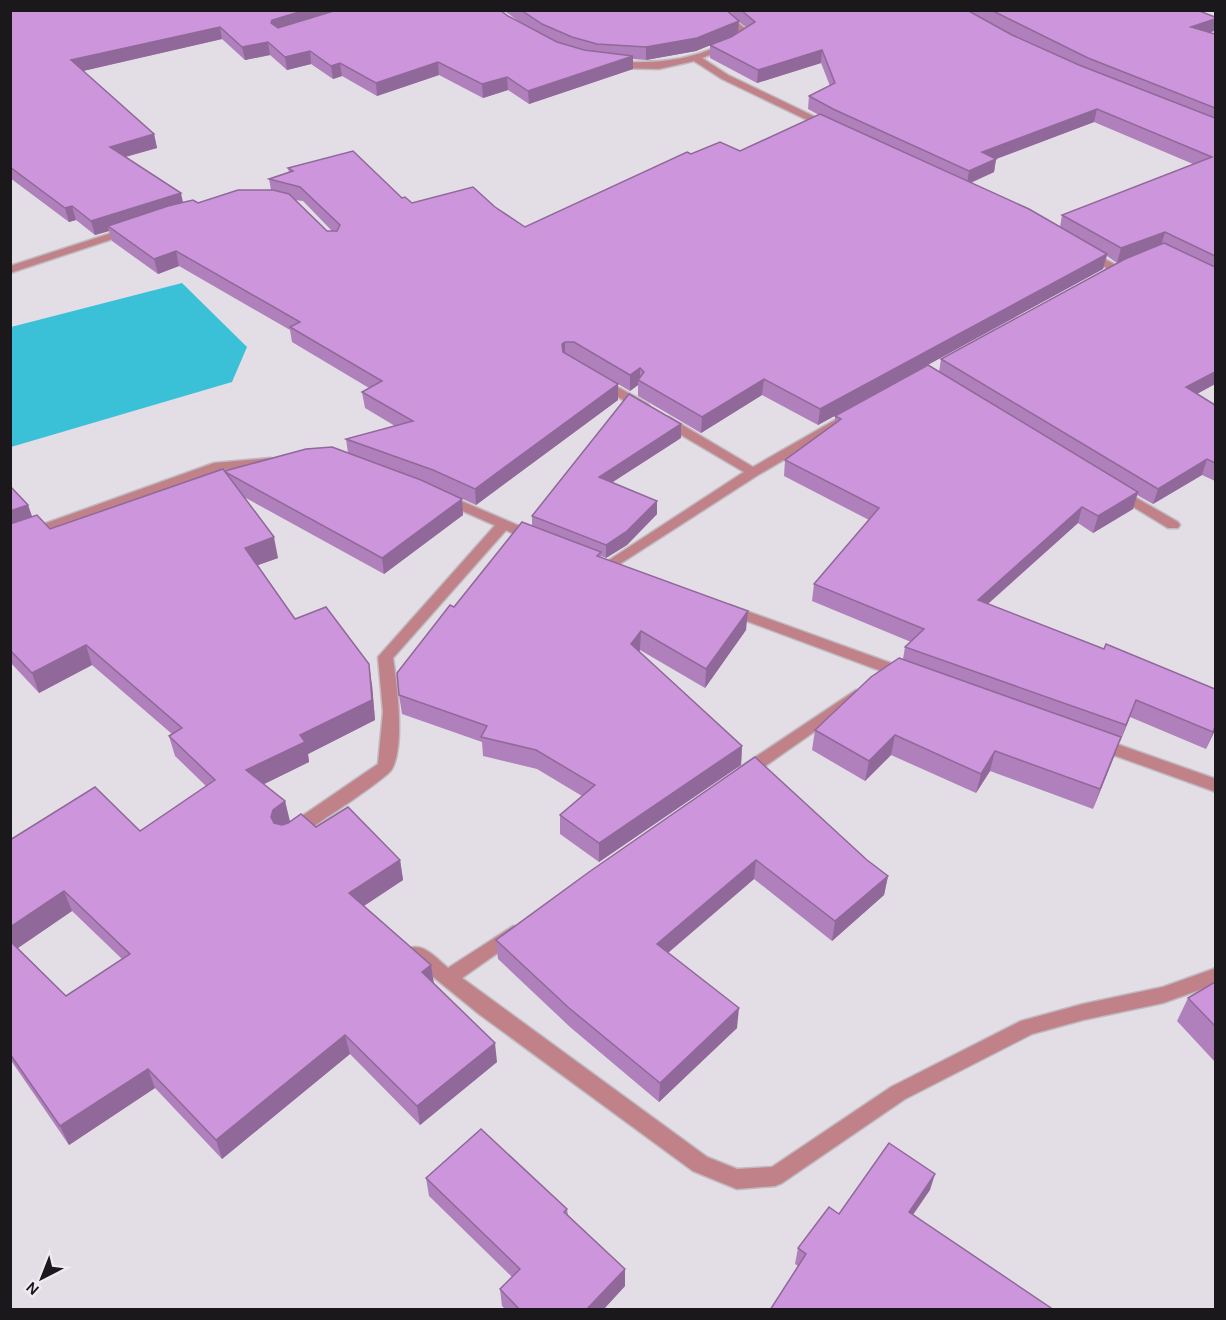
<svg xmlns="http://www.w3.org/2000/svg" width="1226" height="1320" viewBox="0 0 1226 1320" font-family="Karla,sans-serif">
  <rect width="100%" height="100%" fill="#e3dee5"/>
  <polygon fill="#3bc1d7" points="182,283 247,347 232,382 11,447 11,327"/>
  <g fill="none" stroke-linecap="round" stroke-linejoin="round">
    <defs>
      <g id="minor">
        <path d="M712,10H722L752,34L732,46L702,58L728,75L832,125V129H826L722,79L694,61L659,69L613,68L609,65L613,62C665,63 696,61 742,34Z"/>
        <polygon points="130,227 134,228 134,232 10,273 10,266"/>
        <polygon points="1087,250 1120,267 1121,269 1120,271 1112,271 1083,255 1082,253"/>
        <polygon points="600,377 648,404 650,407 648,410 640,410 596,384 594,381"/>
        <polygon points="849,412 853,413 855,416 853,419 758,475 612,569 607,571 600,566 744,472 661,423 659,420 661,417 669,417 753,467"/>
        <polygon points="1119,488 1178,522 1180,525 1178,528 1168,528 1114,495 1112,492"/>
        <path d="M503,521L510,525L508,528L393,658C397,685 405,745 392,769C387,779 313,826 298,837L292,839L286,837L284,832L286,827L378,764L383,712L378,657L498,522Z"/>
        <polygon points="856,690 861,691 864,695 861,699 751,776 739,776 737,772 739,768"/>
        <path d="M513,926L519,928L522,933L519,938L462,978L707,1157L737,1169L772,1167L891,1087L1021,1021L1083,1004L1163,987L1216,968V984L1163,1003L1083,1020L1032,1034L905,1099L782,1183L775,1186L737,1189L693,1171L479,1014L410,958L407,953L410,948C424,943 438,960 448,968Z"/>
      </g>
      <g id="tertiary">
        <polygon points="270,458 275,459 276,462 275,465 221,470 10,545 10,536 214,463"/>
        <polygon points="445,494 538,534 540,537 533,541 528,540 440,501 438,498"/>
        <polygon points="730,605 910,670 913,674 910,678 900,678 725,613 723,610 725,607"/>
        <polygon points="1097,737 1216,779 1216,792 1091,747 1089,743 1091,739"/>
      </g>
    </defs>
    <use href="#minor" stroke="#bfbac0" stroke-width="3"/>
    <use href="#tertiary" stroke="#bfbac0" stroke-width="3"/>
    <use href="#minor" fill="#c18188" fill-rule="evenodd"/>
    <use href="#tertiary" fill="#c18188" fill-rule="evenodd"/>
  </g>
  <g fill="#b080bc" fill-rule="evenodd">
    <path d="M10,10L508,16L527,27L503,10H1197L1214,31L1209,32L1215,34V384L1197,394L1215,405V481L1202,475L1153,504L1137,495L1133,509L1093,533L1078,523L988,604L1215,730L1206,749L1130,717L1120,742H1119L1093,809L990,771L976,793L891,755L865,781L812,750L815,730L903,659L905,647L911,642L812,601L814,584L869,520L784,476L785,460L835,424V416L939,372L941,359L1117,263L1107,256L1103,269L818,425L762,395L701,433L638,396V385L630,391L574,358L618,400L476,505L432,485L463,515L384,574L244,497L278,558L258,565L295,619L372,685L375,720L308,754L309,762L264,784L285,801L290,822L316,827L400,860L403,880L364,906L431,965L434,984L497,1062L420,1125L350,1054L222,1159L155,1088L69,1145L10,1059V840L140,831L206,786L175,756L169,736L172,734L92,665L39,693L10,662V486L28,505L32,517L50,529L225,471L348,453L346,439L395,426L365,408L362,392L369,388L292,342L290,330L179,266L158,274L112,241L109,231L95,235L76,220L69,222L10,178ZM738,21L746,27L738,33ZM222,39L245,60L270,55L287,70L311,64L333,79L342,76L377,96L439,75L483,98L508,90L529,104L633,69V59L646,60L696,51L710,45V58L757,83L821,63L830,86L809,96L808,109L819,115L740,151L691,154L525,227L495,207L412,203L402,198L288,168L289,172L269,179L271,190L198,203L183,202L126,157L157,148L154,134L83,71ZM1094,122L1193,164L1062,215L1060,227L971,183L994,172L996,159ZM295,200L303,201L332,231H327ZM72,911L122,959L66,996L18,948Z"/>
    <polygon points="681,438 612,482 657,514 627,545 606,558 601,556 601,558 746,630 705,688 640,650 639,651 742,746 741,765 599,862 560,834 560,815 582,796 537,769 483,756 482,742 402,714 399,695 454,607 532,526 532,516"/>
    <polygon points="755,757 867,860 888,876 884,895 832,941 754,879 668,953 737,1028 659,1102 570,1027 498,959 496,940"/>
    <polygon points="1215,982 1215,1062 1177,1021 1188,998"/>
    <polygon points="426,1178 567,1209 568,1215 625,1269 625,1286 603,1310 506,1310 502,1306 500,1289 512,1277 429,1196"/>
    <polygon points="930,1190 798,1266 795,1264 798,1248 839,1214"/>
  </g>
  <g fill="#906899">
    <polygon points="306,10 350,10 273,35 271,23 272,20"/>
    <polygon points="1215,19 1215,24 1214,31 1188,40 1191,27"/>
    <polygon points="739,21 738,34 696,51 646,60 646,47"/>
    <polygon points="220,27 222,39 74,73 71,60"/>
    <polygon points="268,42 270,55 245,60 242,47"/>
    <polygon points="822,50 821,63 757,83 758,70"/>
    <polygon points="310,51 311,64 287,70 285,57"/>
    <polygon points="633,56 633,69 529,104 528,91"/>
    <polygon points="438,62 439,75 377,96 376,83"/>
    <polygon points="340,63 342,76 333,79 331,66"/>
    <polygon points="507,77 508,90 483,98 482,84"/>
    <polygon points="1097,109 1094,122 996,159 994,172 967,184 969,171 982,152"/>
    <polygon points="154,134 157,148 113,160 110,147"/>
    <polygon points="181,193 184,207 108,226 109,231 95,235 91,221"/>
    <polygon points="72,206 76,220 69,222 65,208"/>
    <polygon points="1165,232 1161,246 1117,263 1121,248"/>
    <polygon points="176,251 179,266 158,274 154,259"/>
    <polygon points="1107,254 1103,269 818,425 820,409"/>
    <polygon points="565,342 565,358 563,360 562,344"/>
    <polygon points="640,368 640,381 638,380 638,385 630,391 630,375"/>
    <polygon points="1215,372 1215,384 1182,402 1186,387"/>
    <polygon points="764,379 762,395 701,433 702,417"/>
    <polygon points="618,384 618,400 476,505 475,489"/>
    <polygon points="681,424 681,438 599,491 599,477"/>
    <polygon points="1207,459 1202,475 1153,504 1158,489"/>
    <polygon points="1138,492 1133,509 1093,533 1098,516"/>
    <polygon points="462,499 463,515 384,574 382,558"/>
    <polygon points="657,501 657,514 627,545 606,558 606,545"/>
    <polygon points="28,505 35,525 10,534 10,511"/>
    <polygon points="1082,507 1078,523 974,616 978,600"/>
    <polygon points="274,537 278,558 250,568 245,548"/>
    <polygon points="748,611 746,630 705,688 706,669"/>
    <polygon points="641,631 640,650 631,663 631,644"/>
    <polygon points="86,645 92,665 39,693 32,673"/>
    <polygon points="369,664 372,685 375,720 308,754 309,762 252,790 246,770 300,735"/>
    <polygon points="1136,700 1130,717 1120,742 1126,725"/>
    <polygon points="1215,727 1215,730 1206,749 1213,732"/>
    <polygon points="895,735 891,755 865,781 869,761"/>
    <polygon points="1121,737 1114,757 1093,809 1100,789"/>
    <polygon points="742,746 741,765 599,862 599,843"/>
    <polygon points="995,751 990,771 976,793 981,774"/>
    <polygon points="285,801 290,822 278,830 271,817 273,810"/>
    <polygon points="400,860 403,880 353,913 349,893"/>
    <polygon points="756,860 754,879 656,963 657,944"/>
    <polygon points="888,876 884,895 832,941 835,921"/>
    <polygon points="64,891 72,911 12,952 10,950 10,927"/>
    <polygon points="431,965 434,985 422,972"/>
    <polygon points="739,1008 737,1028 659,1102 660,1083"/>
    <polygon points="345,1035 350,1054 222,1159 216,1140"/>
    <polygon points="495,1043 497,1062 420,1125 417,1106"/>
    <polygon points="148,1069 155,1088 69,1145 60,1126"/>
    <polygon points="935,1174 930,1190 904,1228 909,1212"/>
    <polygon points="625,1269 625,1286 603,1310 586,1310"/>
  </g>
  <g fill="#cd95db" stroke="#906899" stroke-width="1.5">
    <polygon points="10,10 306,10 272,20 271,23 278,28 337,10 500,10 508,16 557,42 584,50 633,56 528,91 507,77 482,84 438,62 376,83 340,63 331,66 310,51 285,57 268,42 242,47 220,27 71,60 154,134 110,147 181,193 91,221 72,206 65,208 10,167"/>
    <polygon points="521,10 726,10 739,21 697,38 646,47 597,44 572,37 542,24"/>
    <polygon points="741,10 967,10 1012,35 1079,65 1215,118 1215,256 1165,232 1121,248 1062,215 1212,157 1097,109 982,152 996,159 969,171 833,109 809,96 835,83 822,50 758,70 710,45 731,37 755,22"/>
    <polygon points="991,10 1197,10 1215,17 1215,19 1191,27 1215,34 1215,108 1088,58"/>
    <polygon points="820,114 1029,209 1107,254 820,409 764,379 702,417 638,380 644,372 640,368 630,375 574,342 565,342 562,344 563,352 618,384 475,489 433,470 346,439 413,421 362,392 382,381 290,327 300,322 176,251 154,259 108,226 168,206 193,200 198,203 238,190 273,190 289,194 327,231 337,231 340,225 300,187 269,179 293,171 288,168 353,151 402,198 405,197 412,203 473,187 495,207 525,227 687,152 691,154 720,142 740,151"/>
    <polygon points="1164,243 1215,267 1215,372 1186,387 1215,405 1215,463 1207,459 1158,489 941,359 1125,259"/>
    <polygon points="928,365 1138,492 1098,516 1082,507 978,600 1104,649 1106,644 1215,689 1215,727 1213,732 1136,700 1126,725 905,647 924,629 814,584 879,508 785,460 841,419 835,416"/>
    <polygon points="629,394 681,424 599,477 657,501 627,531 606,545 532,516"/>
    <polygon points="332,447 421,480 462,499 382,558 227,473 225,471 306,449"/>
    <polygon points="223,469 274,537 245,548 295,619 326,607 369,664 372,700 300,735 305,742 246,770 285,801 273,810 271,817 274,823 282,825 288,823 301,814 316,827 348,807 400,860 349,893 431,965 422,972 495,1043 417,1106 345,1035 216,1140 148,1069 60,1126 10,1054 10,941 66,996 130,954 64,891 10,927 10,840 95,787 140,831 215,780 169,736 182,728 86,645 32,673 10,650 10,524 37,515 50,529"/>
    <polygon points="10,486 28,505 10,511"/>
    <polygon points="522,522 601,552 597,556 748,611 706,669 641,631 631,644 742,746 599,843 560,815 595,785 536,750 481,737 487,726 399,695 397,673 450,605 454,607"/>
    <polygon points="899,658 1121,737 1100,789 995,751 981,774 895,735 869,761 815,730 871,677"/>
    <polygon points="755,757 867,860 888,876 835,921 756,860 657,944 739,1008 660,1083 569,1008 496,940 589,872"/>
    <polygon points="1215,982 1215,1026 1188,998"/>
    <polygon points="481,1129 567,1209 564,1212 625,1269 586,1310 520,1310 500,1289 520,1269 426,1178"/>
    <polygon points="889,1143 935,1174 909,1212 1054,1310 770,1310 806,1254 798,1248 829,1207 839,1214"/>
  </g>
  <rect width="1226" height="1320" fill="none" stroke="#1a181a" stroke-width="24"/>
  <g transform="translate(42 1278) rotate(222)" stroke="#f0ebf2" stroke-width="4.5" paint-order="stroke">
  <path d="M0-4.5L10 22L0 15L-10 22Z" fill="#1a181a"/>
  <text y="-9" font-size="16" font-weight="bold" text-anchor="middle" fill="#1a181a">N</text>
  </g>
</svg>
